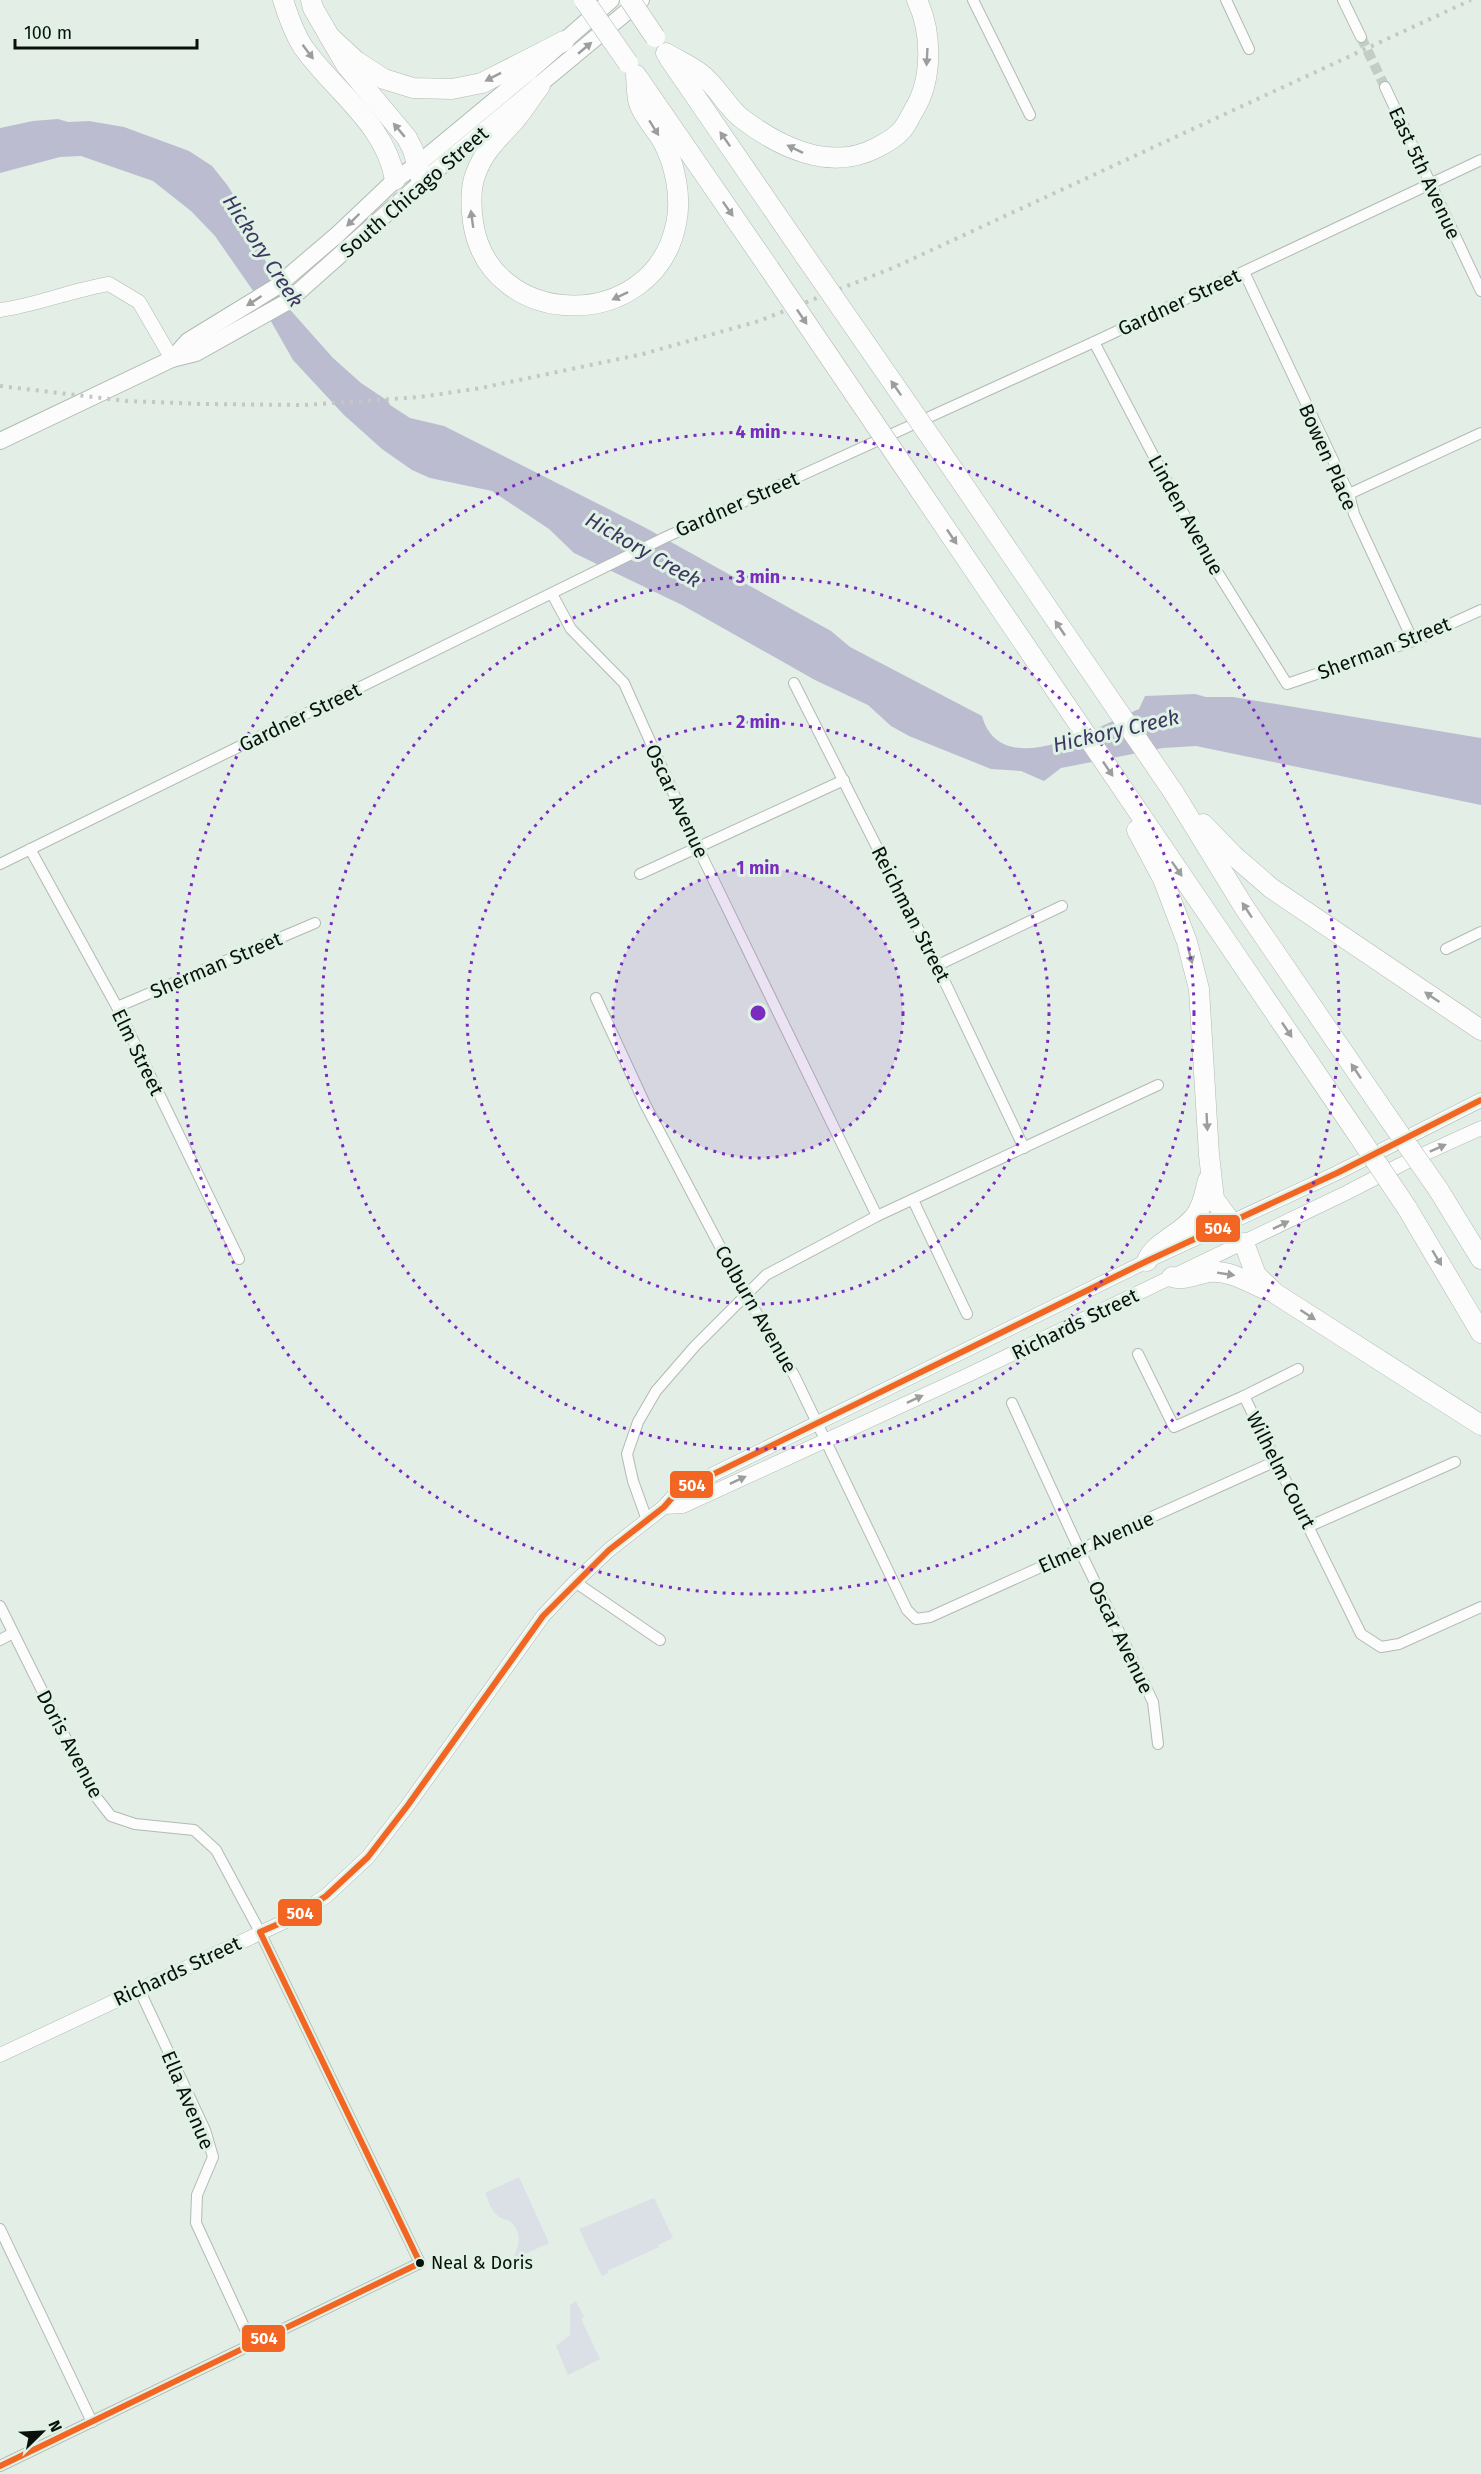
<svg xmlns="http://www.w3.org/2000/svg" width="1481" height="2474" viewBox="0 0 1481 2474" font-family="'Fira Sans',sans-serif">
  <rect width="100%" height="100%" fill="#e3eee6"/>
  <g fill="#dbdfe6">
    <path d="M519,2177L549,2243L512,2260C519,2248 524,2231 509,2221C505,2219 499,2218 496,2214C491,2210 488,2199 485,2193Z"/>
    <polygon points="654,2198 673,2238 658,2245 659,2247 607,2271 608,2273 602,2276 579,2229"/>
    <polygon points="576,2301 584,2317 581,2319 600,2359 568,2375 556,2346 570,2335 570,2305"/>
  </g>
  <path fill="#bbbcd0" d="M58,119L68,122L89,121L124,127L189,151L212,166L228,186L242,209L285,304L333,358L361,383L388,401L390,405L410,418L444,426L644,527L831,631L850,647L982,716C1001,784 1099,726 1139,709L1145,696L1195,694L1206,697H1233L1481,738V805L1196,746L1163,748L1061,768L1044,781L1021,771L991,769L909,736L891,726L868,705L815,680L682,605L574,553L549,529L492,491L430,478L412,470L382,449L344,415L293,360L256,295L215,236L191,211L153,181L81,156L60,157L0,173V128L33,121Z"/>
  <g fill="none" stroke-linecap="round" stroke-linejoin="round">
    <polyline stroke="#c2cdc5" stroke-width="10" stroke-dasharray="10 5" stroke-linecap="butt" points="1361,37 1385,87"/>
    <defs>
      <g id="minor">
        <polyline points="973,0 1030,115"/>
        <polyline points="1226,0 1249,49"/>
        <polyline points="1343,0 1361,37"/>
        <polyline points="1385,87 1481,291"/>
        <polyline points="1244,272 1349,494 1354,514 1413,641"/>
        <polyline points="1094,342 1198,541 1287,684 1413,641 1481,610"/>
        <polyline points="1349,494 1481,433"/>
        <polyline points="552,594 571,629 624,683 698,848 877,1216"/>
        <polyline points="794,683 942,976 1024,1148"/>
        <polyline points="30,849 117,1007 239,1259"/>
        <polyline points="0,864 666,537 1094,342 1481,160"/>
        <polyline points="640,874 844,780"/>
        <polyline points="1446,949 1481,932"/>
        <polyline points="936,966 1062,906"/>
        <polyline points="596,998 645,1104 745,1294 794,1375 907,1610 916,1619 930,1617 1276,1461"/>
        <polyline points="117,1007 315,923"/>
        <polyline points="913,1200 967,1314"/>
        <polyline points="1138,1354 1174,1427 1244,1396 1361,1634 1381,1647 1399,1644 1481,1607"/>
        <polyline points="1244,1396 1298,1369"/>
        <polyline points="1012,1403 1079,1549 1153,1702 1158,1744"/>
        <polyline points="647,1520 633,1481 627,1454 638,1422 656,1391 695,1346 766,1275 877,1216 1158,1085"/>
        <polyline points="1310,1526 1455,1462"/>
        <polyline points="575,1582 660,1640"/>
        <polyline points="0,1606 93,1793 111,1816 135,1824 194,1830 216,1850 260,1932 420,2263 0,2466"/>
        <polyline points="0,1640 13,1633"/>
        <polyline points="139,1989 205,2130 213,2157 197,2195 196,2223 252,2344"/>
        <polyline points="0,2229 92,2422"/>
      </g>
      <g id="tertiary">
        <path d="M0,310C37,305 72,290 109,284L139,302L172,359"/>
        <polyline points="664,1507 683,1506 968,1375 1348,1192 1402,1164 1481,1128"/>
        <polyline points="0,2055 290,1919 326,1896 368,1857 408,1805 543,1616 575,1582 609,1550 664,1507 677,1492 1147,1261 1337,1173 1481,1100"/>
      </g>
      <g id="primary">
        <polyline points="172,359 188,341 276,287 338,234 395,180 418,164 529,72 611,0"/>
        <polyline points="0,441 172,359 196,353 287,302 422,182 641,0"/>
      </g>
      <g id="motorway">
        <path d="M283,0C288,16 294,33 303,47C334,91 386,124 395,180"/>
        <polyline points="311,0 313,8 346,65 407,138 413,150 422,182"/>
        <polyline points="329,36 356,61 384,79 413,88 452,89 482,83 564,41"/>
        <path d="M666,53C677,60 691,66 701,74C717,86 726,106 741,118C779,147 830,172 876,148C884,144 896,137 902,130C907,124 910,117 914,110C933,79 932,32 917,0"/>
        <polyline points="669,58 805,256"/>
        <polyline points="638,78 769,268"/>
        <path d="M540,86C532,96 525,108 516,119C500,137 485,149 476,173C470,187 471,207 473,222C489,332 654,334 676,224C682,198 675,163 662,140C655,129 645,118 640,106C636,97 637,84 636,75"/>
        <polyline points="954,471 1174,793 1244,907 1389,1119"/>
        <polyline points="919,489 1356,1132"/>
        <polyline points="1203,824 1233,855 1271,888 1481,1030"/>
        <polyline points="1137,830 1163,879 1187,942 1199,989 1209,1155 1214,1199 1230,1221"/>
        <polyline points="1438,1189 1481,1259"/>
        <polyline points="1407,1208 1481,1333"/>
        <polyline points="1244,1243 1256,1275 1276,1294 1481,1425"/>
        <path d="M1147,1261C1154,1242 1182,1234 1195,1216C1203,1206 1205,1192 1208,1180"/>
        <path d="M1172,1277C1185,1281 1196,1274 1209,1272C1230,1270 1248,1282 1267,1290"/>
      </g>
    </defs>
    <use href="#minor" stroke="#b2bab4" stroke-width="12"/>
    <use href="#tertiary" stroke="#b2bab4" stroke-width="15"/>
    <use href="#primary" stroke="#b2bab4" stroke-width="18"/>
    <use href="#motorway" stroke="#b2bab4" stroke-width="21"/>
    <use href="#minor" stroke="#fbfcfb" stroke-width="10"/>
    <use href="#tertiary" stroke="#fbfcfb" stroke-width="14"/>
    <use href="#primary" stroke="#fbfcfb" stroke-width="16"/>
    <use href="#motorway" stroke="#fbfcfb" stroke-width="20"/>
    <polyline stroke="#c4c7c5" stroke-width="4" stroke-dasharray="3 6" stroke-linecap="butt" points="0,386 127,401 203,404 305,405 420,397 481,388 643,354 759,321 895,267 1471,0"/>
    <defs>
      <g id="motorway-bridge">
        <polyline points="584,0 628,63"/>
        <polyline points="630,0 655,37"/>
        <polyline points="805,256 954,471"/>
        <polyline points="769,268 919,489"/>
        <polyline points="1389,1119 1438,1189"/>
        <polyline points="1356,1132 1407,1208"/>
      </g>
    </defs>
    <use href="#motorway-bridge" stroke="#b2bab4" stroke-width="21" stroke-linecap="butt"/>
    <use href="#motorway-bridge" stroke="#fbfcfb" stroke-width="20"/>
    <defs>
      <polyline id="bus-1" points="0,2466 420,2263 260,1932 290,1919 326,1896 368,1857 408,1805 543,1616 609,1550 664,1507 677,1492 1147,1261 1337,1173 1481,1100"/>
    </defs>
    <use href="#bus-1" stroke="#dff2e5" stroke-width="10"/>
    <use href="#bus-1" stroke="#f26522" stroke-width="6"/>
  </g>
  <defs><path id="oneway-solid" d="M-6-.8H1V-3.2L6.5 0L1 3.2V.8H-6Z" transform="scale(1.5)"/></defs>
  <g fill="#9b9e9c">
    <use href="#oneway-solid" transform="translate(585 48) rotate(-40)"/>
    <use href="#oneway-solid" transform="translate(308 52) rotate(53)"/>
    <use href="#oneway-solid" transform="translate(927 57) rotate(93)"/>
    <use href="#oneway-solid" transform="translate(493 77) rotate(153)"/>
    <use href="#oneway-solid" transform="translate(654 128) rotate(58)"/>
    <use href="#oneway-solid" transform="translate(399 130) rotate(-130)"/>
    <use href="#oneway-solid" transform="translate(725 139) rotate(-125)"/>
    <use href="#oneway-solid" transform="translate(795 149) rotate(-154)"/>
    <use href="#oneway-solid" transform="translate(728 209) rotate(55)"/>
    <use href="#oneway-solid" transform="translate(472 219) rotate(-98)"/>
    <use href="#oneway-solid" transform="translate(353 220) rotate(136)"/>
    <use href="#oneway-solid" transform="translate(620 296) rotate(154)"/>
    <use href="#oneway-solid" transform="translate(254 301) rotate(147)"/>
    <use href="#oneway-solid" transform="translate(802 317) rotate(56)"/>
    <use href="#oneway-solid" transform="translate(896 388) rotate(-125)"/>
    <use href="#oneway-solid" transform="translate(952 537) rotate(56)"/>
    <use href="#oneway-solid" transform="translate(1060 628) rotate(-124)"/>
    <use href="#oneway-solid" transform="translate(1108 769) rotate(56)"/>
    <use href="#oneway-solid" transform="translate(1177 869) rotate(55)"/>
    <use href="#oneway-solid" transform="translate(1247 910) rotate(-123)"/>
    <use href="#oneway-solid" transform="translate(1190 955) rotate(75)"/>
    <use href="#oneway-solid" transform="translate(1432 997) rotate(-146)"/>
    <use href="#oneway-solid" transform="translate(1287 1030) rotate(56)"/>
    <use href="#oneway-solid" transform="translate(1356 1071) rotate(-124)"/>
    <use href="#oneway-solid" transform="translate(1207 1122) rotate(87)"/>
    <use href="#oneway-solid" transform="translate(1438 1148) rotate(-24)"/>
    <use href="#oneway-solid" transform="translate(1281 1225) rotate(-26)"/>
    <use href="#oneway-solid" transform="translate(1437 1258) rotate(59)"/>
    <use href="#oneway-solid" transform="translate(1226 1274) rotate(9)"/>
    <use href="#oneway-solid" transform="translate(1308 1315) rotate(33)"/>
    <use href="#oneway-solid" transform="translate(915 1399) rotate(-25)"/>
    <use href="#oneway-solid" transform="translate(738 1480) rotate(-25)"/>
  </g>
  <circle cx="758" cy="1013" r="145" fill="#7b2cbf" fill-opacity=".12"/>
  <g fill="none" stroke="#7b2cbf" stroke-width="3" stroke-dasharray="3 6">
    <circle cx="758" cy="1013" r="145"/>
    <circle cx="758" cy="1013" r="291"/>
    <circle cx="758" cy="1013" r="436"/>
    <circle cx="758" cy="1013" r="581"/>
  </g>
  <circle fill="#0a110d" stroke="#dff2e5" stroke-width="2" cx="420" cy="2263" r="5"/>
  <g text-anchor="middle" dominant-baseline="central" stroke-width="6" stroke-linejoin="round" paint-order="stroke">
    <g font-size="18" fill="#0a110d" stroke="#dff2e5" text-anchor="start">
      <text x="431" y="2263">Neal &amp; Doris</text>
    </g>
    <g font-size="20" fill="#0a110d" stroke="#dff2e5">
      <text transform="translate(1425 173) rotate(65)">East 5th Avenue</text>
      <text transform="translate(414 192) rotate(-41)">South Chicago Street</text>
      <text transform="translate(1179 302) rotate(-25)">Gardner Street</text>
      <text transform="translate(1328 457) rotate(66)">Bowen Place</text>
      <text transform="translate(737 504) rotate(-24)">Gardner Street</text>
      <text transform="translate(1186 515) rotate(61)">Linden Avenue</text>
      <text transform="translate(1384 648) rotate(-21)">Sherman Street</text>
      <text transform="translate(300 717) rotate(-26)">Gardner Street</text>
      <text transform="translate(677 801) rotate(65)">Oscar Avenue</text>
      <text transform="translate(911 914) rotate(63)">Reichman Street</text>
      <text transform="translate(216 965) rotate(-23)">Sherman Street</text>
      <text transform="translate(138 1052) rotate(64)">Elm Street</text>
      <text transform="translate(756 1309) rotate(60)">Colburn Avenue</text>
      <text transform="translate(1075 1324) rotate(-26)">Richards Street</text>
      <text transform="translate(1281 1470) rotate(63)">Wilhelm Court</text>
      <text transform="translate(1096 1542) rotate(-24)">Elmer Avenue</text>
      <text transform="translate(1121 1637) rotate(64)">Oscar Avenue</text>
      <text transform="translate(70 1744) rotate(62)">Doris Avenue</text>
      <text transform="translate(177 1971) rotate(-25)">Richards Street</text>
      <text transform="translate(188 2100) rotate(67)">Ella Avenue</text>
    </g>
    <g font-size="21" font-style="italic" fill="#3e3662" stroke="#dff2e5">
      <text transform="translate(263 251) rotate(57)">Hickory Creek</text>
      <text transform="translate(643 550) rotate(30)">Hickory Creek</text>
      <text transform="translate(1116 731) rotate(-13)">Hickory Creek</text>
    </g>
  </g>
  <circle cx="758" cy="1013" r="9" fill="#7b2cbf" stroke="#dff2e5" stroke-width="3"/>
  <g font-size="18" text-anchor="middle" font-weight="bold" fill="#7b2cbf" stroke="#dff2e5" stroke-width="6" stroke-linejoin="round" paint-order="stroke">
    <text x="758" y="438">4 min</text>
    <text x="758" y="583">3 min</text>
    <text x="758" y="728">2 min</text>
    <text x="758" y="874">1 min</text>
  </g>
  <g stroke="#dff2e5" stroke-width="2">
    <rect x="1195" y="1214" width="46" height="29" rx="6" fill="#f26522"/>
    <rect x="669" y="1470" width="45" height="29" rx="6" fill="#f26522"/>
    <rect x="277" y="1898" width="46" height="29" rx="6" fill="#f26522"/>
    <rect x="241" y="2324" width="45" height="29" rx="6" fill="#f26522"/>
  </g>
  <g font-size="16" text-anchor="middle" font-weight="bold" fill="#fff">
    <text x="1218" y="1234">504</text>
    <text x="692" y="1491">504</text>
    <text x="300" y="1919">504</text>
    <text x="264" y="2344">504</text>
  </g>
  <g transform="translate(42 2432) rotate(66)" stroke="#dff2e5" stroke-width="4.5" paint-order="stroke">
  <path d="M0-4.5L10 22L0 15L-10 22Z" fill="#0a110d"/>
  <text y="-9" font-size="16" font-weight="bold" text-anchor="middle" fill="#0a110d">N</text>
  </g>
  <path d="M15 39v9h182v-9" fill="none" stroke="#0a110d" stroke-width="3"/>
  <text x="24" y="39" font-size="18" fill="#0a110d" stroke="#dff2e5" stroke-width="4.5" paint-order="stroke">100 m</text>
</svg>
